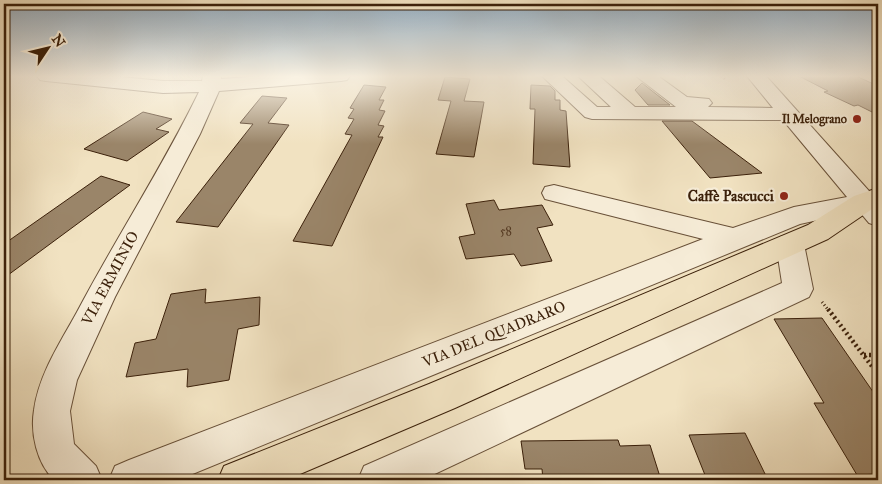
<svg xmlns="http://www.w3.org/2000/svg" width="882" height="484" viewBox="0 0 882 484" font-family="'IM FELL Great Primer',serif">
  <rect width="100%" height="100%" fill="#f1e2c1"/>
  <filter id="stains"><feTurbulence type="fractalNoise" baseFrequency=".004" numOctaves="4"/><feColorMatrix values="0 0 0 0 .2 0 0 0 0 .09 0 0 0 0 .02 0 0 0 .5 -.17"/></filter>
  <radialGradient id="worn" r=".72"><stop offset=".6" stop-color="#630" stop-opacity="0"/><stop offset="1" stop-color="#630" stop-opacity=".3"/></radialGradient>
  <g fill="#9a8569" stroke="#3b200a">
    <polygon points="799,76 856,76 878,86 878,115 858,105 854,106 824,92 828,91"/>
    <polygon points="445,77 470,79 464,101 484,102 474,157 436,154 451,101 438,100"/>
    <polygon points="642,83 670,105 648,105 635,90"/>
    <polygon points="364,85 386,87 379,100 384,100 379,110 385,111 378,125 384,126 378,137 383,137 332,246 293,241 352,135 345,134 354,119 348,118 354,109 350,108"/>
    <polygon points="531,85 550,86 555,91 555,100 560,100 560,110 566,111 570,167 533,164 535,109 530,109"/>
    <polygon points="262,96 287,98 268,123 289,125 218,227 176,222 253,124 240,123"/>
    <polygon points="143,112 172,119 156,129 169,132 127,161 84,149"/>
    <polygon points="662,121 692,121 762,173 710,178"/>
    <polygon points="101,176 130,185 4,278 4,244"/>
    <polygon points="494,200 499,210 542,205 553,225 537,228 552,261 521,266 514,254 466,259 459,237 475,234 466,204"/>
    <polygon points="206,289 205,303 260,297 259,325 238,329 229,380 187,387 188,369 126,377 135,343 156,339 171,294"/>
    <polygon points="822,318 878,399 878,474 857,475 814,403 824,403 774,319"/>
    <polygon points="745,433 768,480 707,480 689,435"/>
    <polygon points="618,440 620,446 650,445 661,480 543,480 542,469 525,469 521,441"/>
  </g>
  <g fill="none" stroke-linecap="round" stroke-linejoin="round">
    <defs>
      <g id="minor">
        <path d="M37,76H110L163,81H202L203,76H221V79L261,76H350L347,80L341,81L219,91L200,134L115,297L77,380L70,411L74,444L96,466L102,480H54C37,463 30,434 34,410C39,374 60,343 77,312C116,238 162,168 199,92L163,93L46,81L40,80Z"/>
        <polygon points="542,76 562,76 597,107 611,107 578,76 599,76 635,107 676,107 636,76 658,76 687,97 709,99 712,103 708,107 773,108 747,76 766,76 878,201 878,226 869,223 859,211 800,224 178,480 109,480 115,466 129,460 703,239 545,199 542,193 545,187 554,185 733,228 794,207 847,197 783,120 592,119 585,117"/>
        <polygon points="790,234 800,237 804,244 813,289 809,297 422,480 358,480 364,466 782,283 776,244 780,237"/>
      </g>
      <polygon id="major" points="878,188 878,205 828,239 455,408 286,480 218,480 224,466 429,384 808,225 854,196"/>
    </defs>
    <use href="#minor" stroke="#685038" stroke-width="2"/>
    <use href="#major" stroke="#3b200a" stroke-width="2"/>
    <polyline stroke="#3b200a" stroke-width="2.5" stroke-dasharray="1 2" stroke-linecap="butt" points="722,76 725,79"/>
    <polyline stroke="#3b200a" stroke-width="3" stroke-dasharray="1 2.5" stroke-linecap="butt" points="822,302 829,311"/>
    <g stroke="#3b200a" stroke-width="4.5" stroke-dasharray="2 3" stroke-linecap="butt">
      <polyline points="828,309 878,374"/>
      <polyline points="864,355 878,355"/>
    </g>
    <use href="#minor" fill="#f6ecd7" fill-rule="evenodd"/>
    <use href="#major" fill="#f1e2c1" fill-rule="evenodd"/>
  </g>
  <linearGradient id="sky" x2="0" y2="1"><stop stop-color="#93acc0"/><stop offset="0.53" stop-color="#f9f2e3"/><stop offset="1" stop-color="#f9f2e3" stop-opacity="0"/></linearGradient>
  <rect width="882" height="144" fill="url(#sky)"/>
  <g fill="#8f2418" stroke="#f6ecd7" stroke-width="2">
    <circle cx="857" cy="119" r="5"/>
    <circle cx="784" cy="196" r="5"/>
  </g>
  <g text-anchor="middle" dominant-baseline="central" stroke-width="4.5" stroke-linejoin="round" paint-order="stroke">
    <g font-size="12" font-weight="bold" fill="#3b200a" stroke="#f6ecd7" text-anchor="end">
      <text x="847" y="119">Il Melograno</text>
    </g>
    <g font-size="12" fill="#533922">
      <text x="506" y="231">58</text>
    </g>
    <g font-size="15" font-weight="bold" fill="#3b200a" stroke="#f6ecd7" text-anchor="end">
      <text x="774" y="196">Caffè Pascucci</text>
    </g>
    <g font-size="15" fill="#3b200a" stroke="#f6ecd7">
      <text transform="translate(110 278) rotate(-62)">VIA ERMINIO</text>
      <text transform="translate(494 334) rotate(-22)">VIA DEL QUADRARO</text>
    </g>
  </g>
  <rect width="882" height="484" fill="none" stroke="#f1e2c1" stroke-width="20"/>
  <rect x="5" y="5" width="872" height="474" fill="none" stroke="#3b200a" stroke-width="2.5"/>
  <rect x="10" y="10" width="862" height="464" fill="none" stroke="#3b200a"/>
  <g transform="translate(48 48) rotate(55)" stroke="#f6ecd7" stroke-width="4" paint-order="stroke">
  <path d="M0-4L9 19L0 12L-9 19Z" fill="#3b200a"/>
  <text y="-8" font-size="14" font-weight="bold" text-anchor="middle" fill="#3b200a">N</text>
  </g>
  <rect width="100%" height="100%" filter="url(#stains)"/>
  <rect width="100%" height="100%" fill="url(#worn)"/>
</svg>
